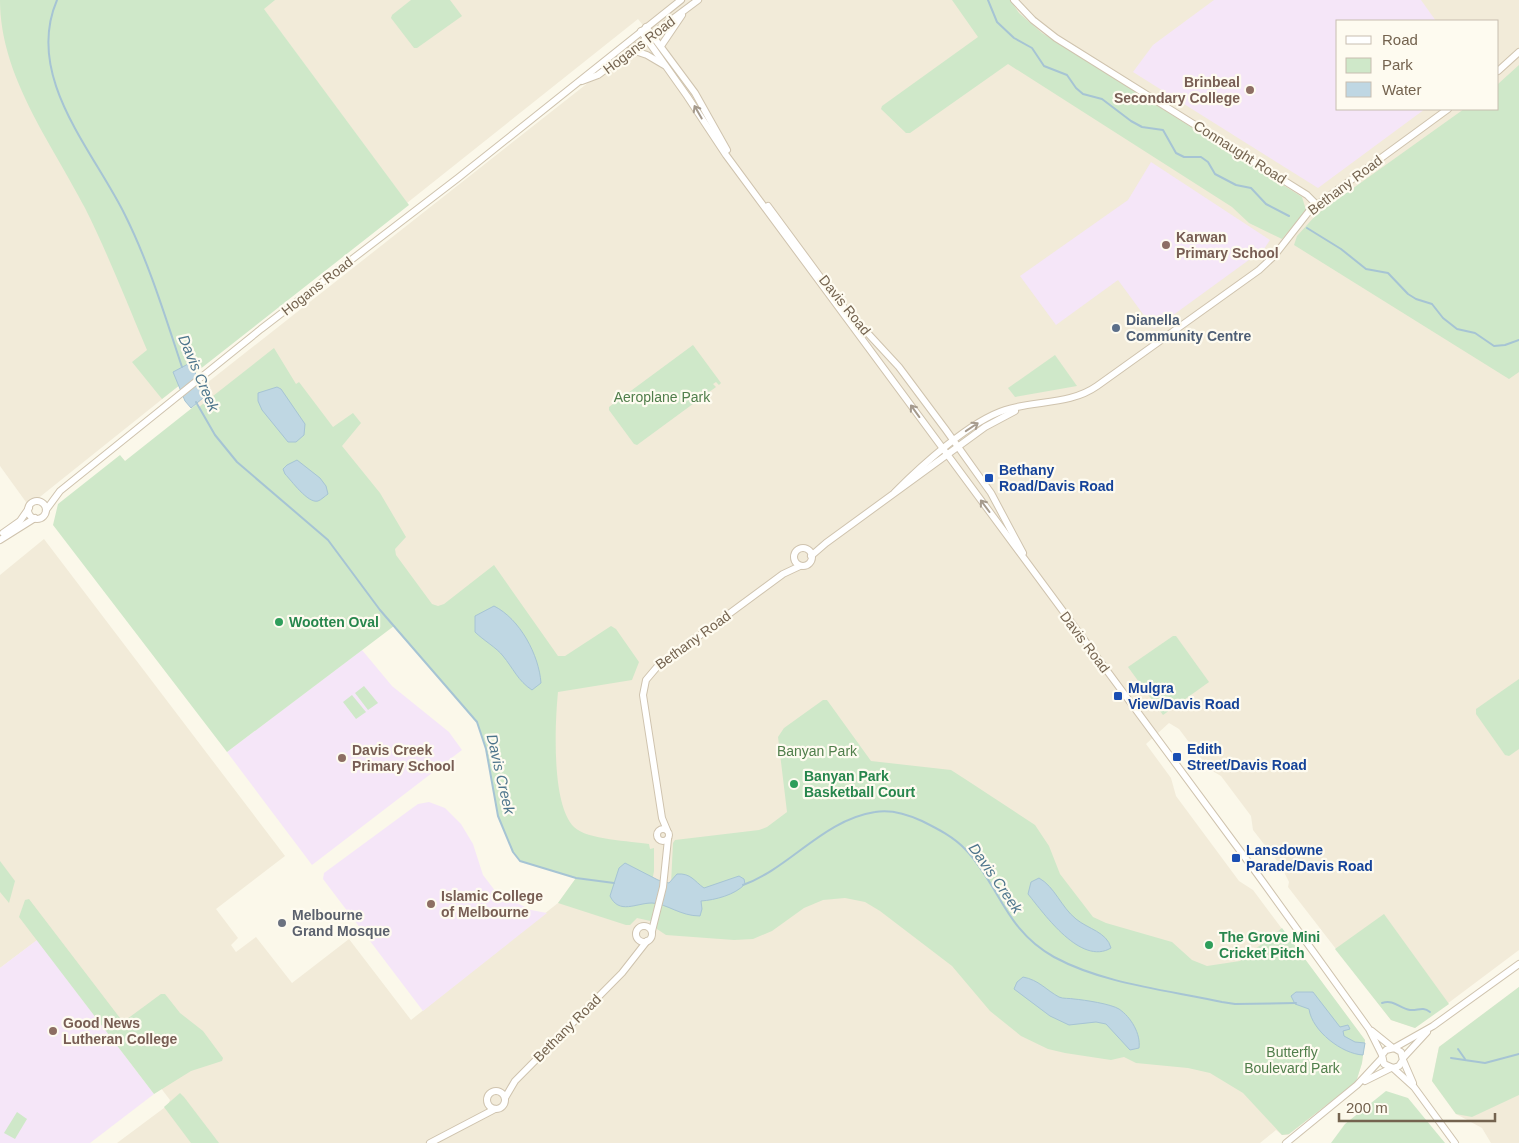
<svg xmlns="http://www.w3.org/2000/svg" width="1519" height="1143" viewBox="0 0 1519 1143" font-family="Helvetica,sans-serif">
  <rect width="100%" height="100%" fill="#fbf8ea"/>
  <g fill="#f2ebd9" fill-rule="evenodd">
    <polygon points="0,0 186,380 26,508 26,502 0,466"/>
    <path d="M257,0H1519V950L1415,1028L1391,1020L1288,887L1289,882L1281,866L1253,830L1251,816L1221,776L1209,769L1179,729L1169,723L1146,744L1171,778L1176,796L1239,881L1253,890L1365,1040L1362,1063L1356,1082L1288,1135H1282L1276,1130L1260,1143H117L168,1105L170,1100L44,935L0,968V575L44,539L285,856L216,909L238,938L231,945L236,952L256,937L292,983L349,939L411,1020L558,903L576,878L520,861L513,852L498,816L486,749L477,722L380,610L215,435L193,394L650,34L638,19L407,203ZM1338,21H1498V109H1338Z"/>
    <polygon points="1519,987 1519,1143 1491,1143 1482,1128 1456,1114 1432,1081 1439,1047"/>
  </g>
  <g fill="#f5e6f8">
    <polygon points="1214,0 1421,0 1436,21 1338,21 1338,109 1425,109 1318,188 1133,72 1153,45"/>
    <polygon points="1151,162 1270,240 1264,249 1154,329 1118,280 1056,325 1020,276 1128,200"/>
    <polygon points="362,650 392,686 449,732 462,750 312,865 227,752"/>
    <polygon points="429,802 445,808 461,824 473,844 483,875 496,892 531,910 547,913 423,1011 323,879 324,873 411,809 418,804"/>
    <polygon points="37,940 154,1094 90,1143 0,1143 0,968"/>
  </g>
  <g fill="#cfe8c9">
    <path d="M0,0H275L264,9L409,205L162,399L132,362L147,350C127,303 108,254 85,208C51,142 0,76 0,0Z"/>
    <polygon points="411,0 450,0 462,16 417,48 414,48 391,18 392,15"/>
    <polygon points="952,0 1010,0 1019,13 1042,33 1302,197 1306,210 1282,239 1249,223 1232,207 1008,64 910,133 906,133 881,109 882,106 978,37"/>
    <polygon points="1519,65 1519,372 1509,379 1294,245 1297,236 1317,214 1464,109 1498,109 1498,84"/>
    <polygon points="693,345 721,383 719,385 716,382 713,384 716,387 637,445 634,444 609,410 609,407"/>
    <path d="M274,348L296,384L299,382L333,427L353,413L361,423L342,446L380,493L406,537L395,549L396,555L432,604L438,606L444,604L494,565L558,656H565L611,626L616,629L639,662L632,680L558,692C555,723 551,804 574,827C587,840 631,841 649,844L650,849L654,848V871L650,892L671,884L673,843L675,840L759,830L767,827L787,812L778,737L784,728L823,700H827L871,761L951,770L965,779L1035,825L1049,846L1060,874L1093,917L1106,923L1172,942L1192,960L1207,966L1240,961L1282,928L1365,1040L1362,1063L1356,1082L1289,1134L1282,1135L1243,1093L1210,1073L1188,1068L1136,1063L1124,1057L1111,1060L1065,1053L1048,1049L1021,1036L990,1011L952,966L880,911L865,902L845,898L823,900L804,908L772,931L753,939L734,940L666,935L657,929L655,922L637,918L630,925H626L558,903L576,878L520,861L513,852L498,816L486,749L477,722L394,626L227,752L53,525L58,504L120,455L125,461L197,404L199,407Z"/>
    <polygon points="1055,355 1077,386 1015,397 1008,388"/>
    <polygon points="1173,636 1176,636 1209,682 1163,715 1128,667"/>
    <polygon points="1519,679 1519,749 1509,756 1505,755 1476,714 1476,709"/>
    <polygon points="364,686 378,703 368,710 355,693"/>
    <polygon points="352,695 366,712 356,719 343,702"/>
    <polygon points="0,861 15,881 9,903 0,892"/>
    <polygon points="29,899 123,1022 161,994 165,994 180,1013 203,1031 223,1058 222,1061 191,1071 154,1094 19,917 25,900"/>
    <polygon points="1384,914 1449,1004 1415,1028 1391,1020 1335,949"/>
    <polygon points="1519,987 1519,1095 1472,1117 1456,1114 1432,1081 1439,1047"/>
    <polygon points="1386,1091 1408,1098 1445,1143 1331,1143 1345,1124"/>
    <polygon points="180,1093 184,1097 219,1143 191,1143 164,1107"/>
    <polygon points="17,1112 27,1119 15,1139 4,1133"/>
  </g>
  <g fill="#bfd7e3" stroke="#a6c4d4">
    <polygon points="190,363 195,372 203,398 191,408 185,401 173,372"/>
    <polygon points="277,387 281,389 305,424 304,435 296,442 288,442 262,410 258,401 258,393"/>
    <path d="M297,460L320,478L326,486L328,494C325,496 321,500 318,501C308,504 291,480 285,474L283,469L287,465Z"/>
    <path d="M494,606C520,619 539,655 541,683L532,690C518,681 513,668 503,656C497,648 483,640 475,632V616Z"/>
    <path d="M625,863L658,880L669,883L677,874C691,873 694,881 704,888L739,876L744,879L745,884C735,895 715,900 701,901L702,909L700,916C680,916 668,904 652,903C636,903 619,915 610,896L619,868Z"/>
    <path d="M1039,878C1055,887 1061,907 1076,919C1088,929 1107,932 1111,948C1081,966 1045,915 1028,894L1031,882Z"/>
    <path d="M1023,977C1039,980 1046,990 1059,997C1063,999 1070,998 1074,999C1085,1000 1111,1004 1119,1009C1131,1017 1141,1034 1139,1048L1130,1050L1106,1024L1096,1022L1069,1025L1050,1016L1014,989L1017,982Z"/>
    <path d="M1296,992H1313L1340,1027L1348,1025L1350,1029L1343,1031L1344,1036L1355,1042L1365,1043L1363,1055C1342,1054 1312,1031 1309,1009L1295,1004L1291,996Z"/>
  </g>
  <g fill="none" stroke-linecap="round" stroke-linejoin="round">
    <g stroke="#a6c4d4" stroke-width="2">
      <path d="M57,0C24,77 93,150 125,215C149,263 165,316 182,367"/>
      <polyline points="988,0 997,22 1014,38 1032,48 1044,66 1067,75 1076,88 1083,94 1102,99 1131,121 1142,127 1163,130 1176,153 1184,157 1201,157 1208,162 1215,174 1236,185 1251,188 1266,204 1289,216"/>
      <polyline points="1307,228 1341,249 1366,269 1388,273 1408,294 1416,299 1432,304 1443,318 1457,329 1475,333 1494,346 1505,345 1519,340"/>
      <polyline points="196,402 215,435 237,462 328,540 380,610 477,722 486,749 498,816 513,852 520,861 576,878 614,883"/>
      <path d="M743,885C790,868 823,820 875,812C891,809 907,814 922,821C938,829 954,837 966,850C1000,886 1005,930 1054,957C1104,984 1167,990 1222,1002L1235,1004L1296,1003"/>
      <path d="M1382,1003C1394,999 1399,1008 1410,1010C1418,1011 1422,1006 1430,1012"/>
      <polyline points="1458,1049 1465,1059"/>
      <polyline points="1451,1058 1485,1063 1519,1054"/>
    </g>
    <defs>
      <g id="secondary">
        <polyline points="1014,0 1033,20 1056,38 1307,195 1317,205"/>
        <polyline points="646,27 695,93 727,150"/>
        <polyline points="641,31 687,96 726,155 1258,875 1369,1029 1382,1055 1384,1064 1393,1068 1399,1066 1403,1060 1401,1052 1394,1048 1386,1050 1382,1055"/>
        <polyline points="661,46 682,15"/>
        <polyline points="632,50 647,55 664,65"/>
        <polyline points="1498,71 1519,52"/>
        <polyline points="582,81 598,75 698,0"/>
        <polyline points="768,206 838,301 899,367 946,430 991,493 1023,553"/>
        <path d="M895,492C921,466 970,421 1005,410C1036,400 1070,405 1097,386L1259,270L1274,256L1310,210L1448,109"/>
        <circle cx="37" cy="510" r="9"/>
        <polyline points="46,510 60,491 261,329 458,178 681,0"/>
        <polyline points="3,533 20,521 29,508"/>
        <polyline points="0,540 35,518"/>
        <circle cx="803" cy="557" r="9"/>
        <polyline points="811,556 826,543 985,427 1015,411"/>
        <circle cx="663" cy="835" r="6"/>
        <polyline points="667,830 662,818 643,695 646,680 657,667 783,574 800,566"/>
        <circle cx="644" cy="934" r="8"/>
        <polyline points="652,931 663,887 668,839"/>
        <polyline points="1372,1031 1393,1048"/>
        <polyline points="1394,1048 1433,1026 1519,964"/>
        <polyline points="1403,1058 1427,1032"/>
        <polyline points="1403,1060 1413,1083"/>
        <polyline points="1393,1068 1414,1087 1455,1143"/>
        <polyline points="1365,1081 1391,1068"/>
        <circle cx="496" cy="1100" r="9"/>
        <polyline points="505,1098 515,1081 622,973 647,941"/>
        <polyline points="430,1143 495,1109"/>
        <polyline points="1286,1143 1357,1085 1382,1058"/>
      </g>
    </defs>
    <use href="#secondary" stroke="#cfc3ae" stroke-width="8"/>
    <use href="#secondary" stroke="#fff" stroke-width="6"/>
  </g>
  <defs><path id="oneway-shaft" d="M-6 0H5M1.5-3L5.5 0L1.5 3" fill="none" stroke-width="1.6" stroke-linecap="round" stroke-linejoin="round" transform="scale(1.25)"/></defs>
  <g stroke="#a59a8d">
    <use href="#oneway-shaft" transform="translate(698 112) rotate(-120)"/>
    <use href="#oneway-shaft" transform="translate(915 411) rotate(-126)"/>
    <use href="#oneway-shaft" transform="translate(972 427) rotate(-34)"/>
    <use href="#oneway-shaft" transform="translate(985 506) rotate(-127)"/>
  </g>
  <g fill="#8d6e63" stroke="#fefbf0" stroke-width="2">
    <circle cx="1250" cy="90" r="5"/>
    <circle cx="1166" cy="245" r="5"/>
    <circle cx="342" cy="758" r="5"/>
    <circle cx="431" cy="904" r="5"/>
    <circle cx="53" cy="1031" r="5"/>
  </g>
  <circle fill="#5c6f8a" stroke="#fefbf0" stroke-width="2" cx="1116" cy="328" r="5"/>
  <g fill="#1a4fb4" stroke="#fefbf0" stroke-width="2">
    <rect x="984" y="473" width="10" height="10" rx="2.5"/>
    <rect x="1113" y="691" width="10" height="10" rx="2.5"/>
    <rect x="1172" y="752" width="10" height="10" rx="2.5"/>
    <rect x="1231" y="853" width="10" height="10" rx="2.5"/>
  </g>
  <g fill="#2e9e5b" stroke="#fefbf0" stroke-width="2">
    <circle cx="279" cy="622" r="5"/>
    <circle cx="794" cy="784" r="5"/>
    <circle cx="1209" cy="945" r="5"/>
  </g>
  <circle fill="#6b7280" stroke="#fefbf0" stroke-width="2" cx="282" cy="923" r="5"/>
  <g text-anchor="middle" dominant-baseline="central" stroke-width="4.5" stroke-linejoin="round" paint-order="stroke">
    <g font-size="14" fill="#74634f" stroke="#fefbf0">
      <text transform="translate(639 45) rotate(-37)">Hogans Road</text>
      <text transform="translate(1240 152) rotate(32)">Connaught Road</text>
      <text transform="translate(1345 185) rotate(-37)">Bethany Road</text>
      <text transform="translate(317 286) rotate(-38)">Hogans Road</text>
      <text transform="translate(845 305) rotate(51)">Davis Road</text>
      <text transform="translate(693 640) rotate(-36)">Bethany Road</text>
      <text transform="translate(1085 642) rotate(53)">Davis Road</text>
      <text transform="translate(567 1028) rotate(-45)">Bethany Road</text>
    </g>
    <g font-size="14" font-weight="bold" fill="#785e54" stroke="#fefbf0" text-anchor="start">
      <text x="1240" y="82" text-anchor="end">Brinbeal<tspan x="1240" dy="16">Secondary College</tspan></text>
      <text x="1176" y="237">Karwan<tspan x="1176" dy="16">Primary School</tspan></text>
      <text x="352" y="750">Davis Creek<tspan x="352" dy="16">Primary School</tspan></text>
      <text x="441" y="896">Islamic College<tspan x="441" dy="16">of Melbourne</tspan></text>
      <text x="63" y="1023">Good News<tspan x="63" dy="16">Lutheran College</tspan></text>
    </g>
    <g font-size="14" font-weight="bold" fill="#4e5e75" stroke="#fefbf0" text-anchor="start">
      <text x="1126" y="320">Dianella<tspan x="1126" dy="16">Community Centre</tspan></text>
    </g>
    <g font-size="14" fill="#507e4b" stroke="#fefbf0">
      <text x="662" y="397">Aeroplane Park</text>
      <text x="817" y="751">Banyan Park</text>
      <text x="1292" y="1052">Butterfly<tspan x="1292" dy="16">Boulevard Park</tspan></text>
    </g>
    <g font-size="14" font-weight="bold" fill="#164399" stroke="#fefbf0" text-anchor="start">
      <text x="999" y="470">Bethany<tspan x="999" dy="16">Road/Davis Road</tspan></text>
      <text x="1128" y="688">Mulgra<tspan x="1128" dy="16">View/Davis Road</tspan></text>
      <text x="1187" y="749">Edith<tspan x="1187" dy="16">Street/Davis Road</tspan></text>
      <text x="1246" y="850">Lansdowne<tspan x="1246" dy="16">Parade/Davis Road</tspan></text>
    </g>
    <g font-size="14" font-weight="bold" fill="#27864d" stroke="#fefbf0" text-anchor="start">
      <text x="289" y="622">Wootten Oval</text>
      <text x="804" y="776">Banyan Park<tspan x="804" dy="16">Basketball Court</tspan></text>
      <text x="1219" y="937">The Grove Mini<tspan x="1219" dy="16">Cricket Pitch</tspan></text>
    </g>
    <g font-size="14" font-weight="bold" fill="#5b616d" stroke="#fefbf0" text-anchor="start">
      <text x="292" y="915">Melbourne<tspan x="292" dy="16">Grand Mosque</tspan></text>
    </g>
    <g font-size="15" font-style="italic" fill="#4d758c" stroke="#fefbf0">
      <text transform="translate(199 373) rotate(67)">Davis Creek</text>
      <text transform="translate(501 774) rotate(77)">Davis Creek</text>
      <text transform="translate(996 878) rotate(55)">Davis Creek</text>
    </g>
  </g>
  <rect x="1336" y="20" width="162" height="90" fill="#fefbf0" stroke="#c7beb0"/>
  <rect x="1346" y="36" width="25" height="8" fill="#ffffff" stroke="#c7beb0"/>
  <text x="1382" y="45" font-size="15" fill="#74634f">Road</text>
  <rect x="1346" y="58" width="25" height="15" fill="#cfe8c9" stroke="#c7beb0"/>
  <text x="1382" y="70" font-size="15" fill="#74634f">Park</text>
  <rect x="1346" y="82" width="25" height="15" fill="#bfd7e3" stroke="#c7beb0"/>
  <text x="1382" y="95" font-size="15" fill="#74634f">Water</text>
  <path d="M1339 1113v8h156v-8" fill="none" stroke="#74634f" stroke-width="2.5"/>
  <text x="1346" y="1113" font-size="15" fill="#74634f" stroke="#fefbf0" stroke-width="4" paint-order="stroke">200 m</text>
</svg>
